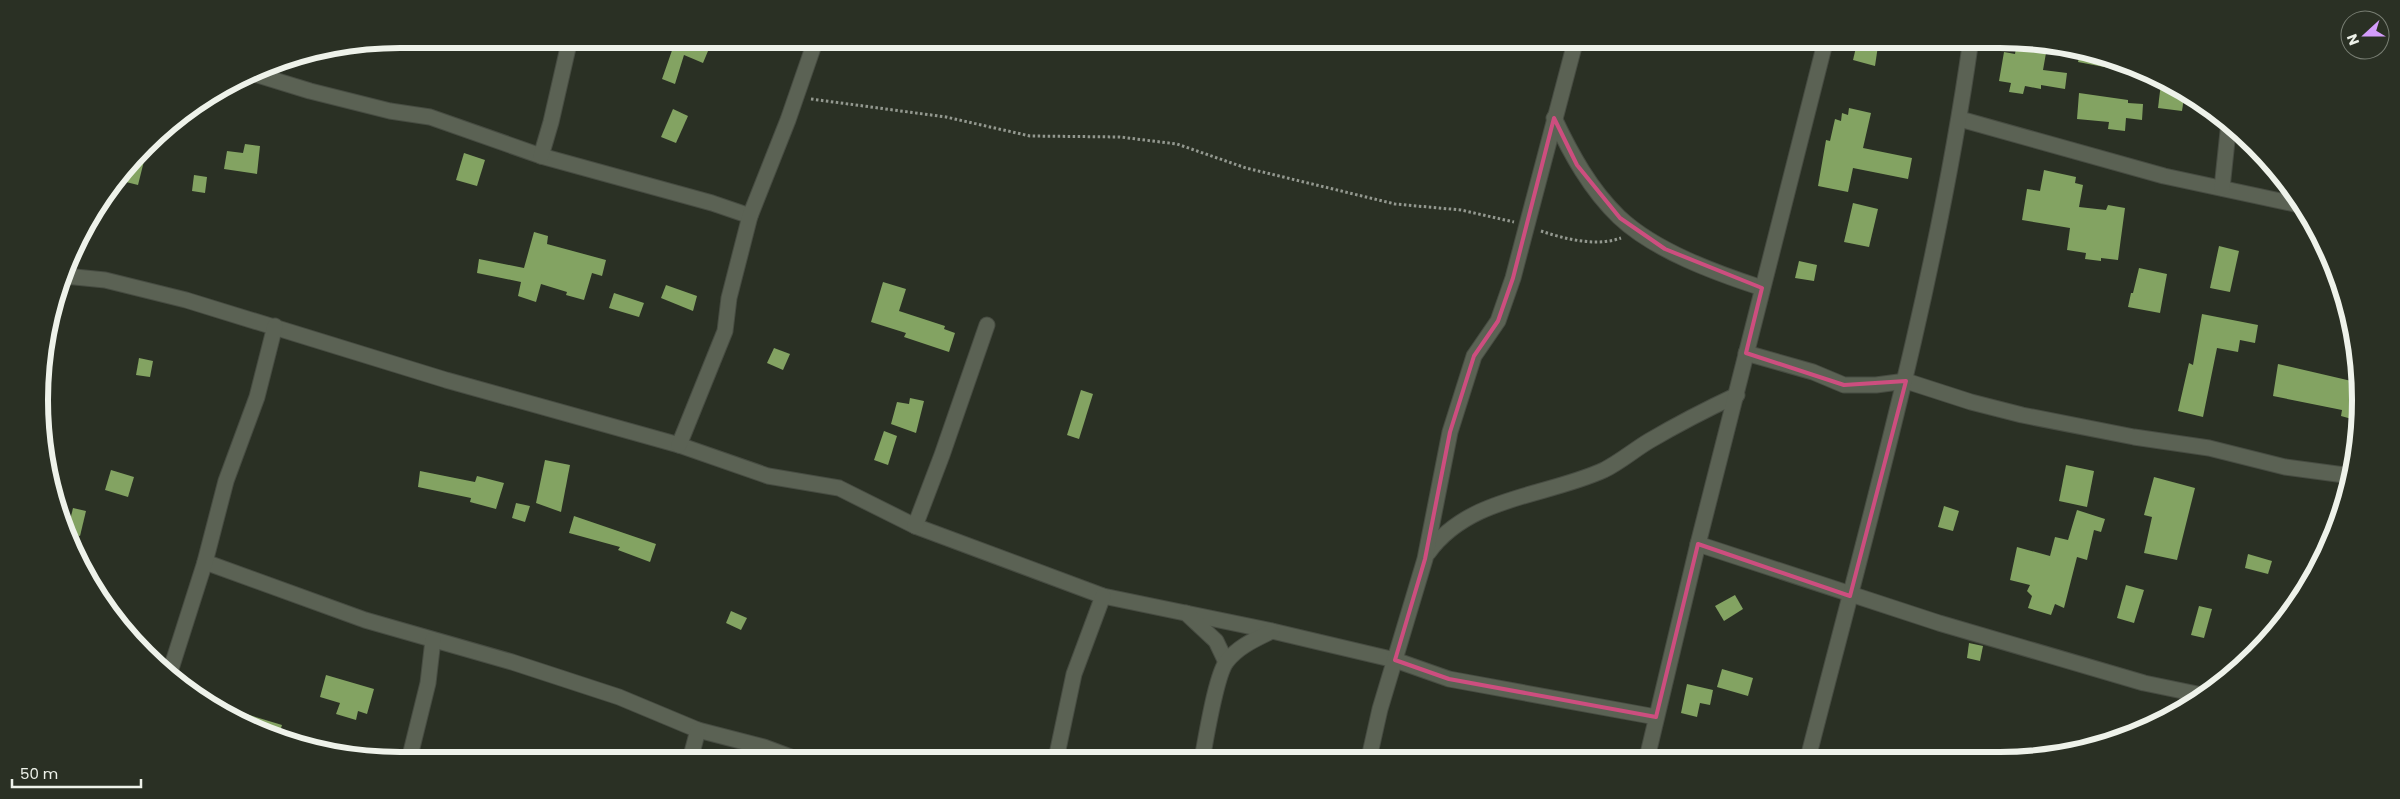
<svg xmlns="http://www.w3.org/2000/svg" width="2400" height="799" viewBox="0 0 2400 799" font-family="Poppins,sans-serif">
  <rect width="100%" height="100%" fill="#2a3024"/>
  <g fill="#83a362">
    <polygon points="676,39 713,39 703,63 684,55 675,84 662,79"/>
    <polygon points="1858,39 1879,39 1875,66 1853,60"/>
    <polygon points="2016,48 2046,53 2043,70 2067,73 2065,89 2041,85 2041,89 2025,86 2023,94 2009,92 2011,83 1999,81 2004,52 2015,54"/>
    <polygon points="2081,49 2122,61 2120,70 2078,62"/>
    <polygon points="2161,83 2172,84 2185,91 2182,111 2158,108"/>
    <polygon points="2079,93 2128,100 2128,103 2143,104 2142,120 2126,118 2125,131 2108,129 2109,122 2077,119"/>
    <polygon points="1849,108 1871,113 1863,148 1912,158 1908,179 1853,168 1848,192 1818,186 1826,140 1830,141 1835,119 1841,121 1842,113 1848,115"/>
    <polygon points="673,109 688,116 676,143 661,137"/>
    <polygon points="245,144 260,146 257,174 224,169 227,151 243,153"/>
    <polygon points="464,153 485,160 477,186 456,180"/>
    <polygon points="133,159 144,161 138,185 114,179"/>
    <polygon points="2044,170 2076,177 2075,183 2083,185 2079,207 2106,210 2108,205 2125,208 2118,260 2101,258 2101,261 2085,259 2086,253 2067,250 2070,228 2022,220 2027,189 2040,191"/>
    <polygon points="194,175 207,177 205,193 192,191"/>
    <polygon points="1853,203 1878,209 1869,247 1844,242"/>
    <polygon points="534,232 548,236 547,244 606,260 602,276 592,273 584,300 566,295 567,292 541,284 536,302 518,296 521,282 477,273 479,259 524,268"/>
    <polygon points="2219,246 2239,251 2230,292 2210,288"/>
    <polygon points="1799,261 1817,265 1814,281 1795,278"/>
    <polygon points="2139,268 2167,274 2160,313 2128,307 2131,293 2133,293"/>
    <polygon points="883,282 906,289 899,311 945,326 944,329 955,333 949,352 904,337 906,333 871,322"/>
    <polygon points="666,285 697,296 693,311 661,298"/>
    <polygon points="614,293 644,303 639,317 609,308"/>
    <polygon points="2202,314 2258,325 2255,343 2240,340 2238,352 2217,348 2203,417 2178,411 2189,363 2193,365"/>
    <polygon points="774,348 790,354 783,370 767,363"/>
    <polygon points="139,358 153,361 150,377 136,375"/>
    <polygon points="2278,364 2360,383 2361,400 2359,421 2341,416 2342,410 2273,396"/>
    <polygon points="1081,390 1093,394 1079,439 1067,435"/>
    <polygon points="910,398 924,401 916,433 891,424 897,402 909,404"/>
    <polygon points="884,431 897,436 888,465 874,460"/>
    <polygon points="545,460 570,465 561,512 536,503"/>
    <polygon points="2066,465 2094,471 2087,507 2059,501"/>
    <polygon points="111,470 134,477 128,497 105,490"/>
    <polygon points="420,471 475,482 477,476 504,483 496,509 470,502 471,498 418,487"/>
    <polygon points="2154,477 2195,488 2177,560 2144,553 2152,517 2144,515"/>
    <polygon points="516,503 530,506 525,522 512,518"/>
    <polygon points="1944,506 1959,511 1953,531 1938,527"/>
    <polygon points="73,508 86,511 80,536 69,533 68,529"/>
    <polygon points="2077,510 2105,519 2101,532 2094,530 2087,560 2077,557 2064,608 2055,604 2051,615 2028,608 2032,596 2027,591 2030,585 2010,580 2017,547 2050,556 2055,537 2068,540"/>
    <polygon points="574,516 656,544 650,562 618,550 620,547 569,533"/>
    <polygon points="2248,554 2272,561 2268,574 2245,568"/>
    <polygon points="2126,585 2144,590 2134,623 2117,618"/>
    <polygon points="1735,595 1743,609 1724,621 1715,606"/>
    <polygon points="2199,606 2212,609 2204,638 2191,635"/>
    <polygon points="731,611 747,618 741,630 726,623"/>
    <polygon points="1969,643 1983,646 1980,661 1967,658"/>
    <polygon points="1722,669 1753,678 1748,696 1717,687"/>
    <polygon points="326,675 374,689 367,714 358,711 356,720 336,714 340,703 320,697"/>
    <polygon points="1687,684 1713,690 1710,705 1700,703 1697,717 1681,713"/>
    <polygon points="233,710 282,725 278,738 261,733 230,716"/>
  </g>
  <g fill="none" stroke-linecap="round" stroke-linejoin="round">
    <defs>
      <g id="minor">
        <polyline points="251,73 310,91 390,111 430,117 541,156 712,203 750,216"/>
        <path d="M1554,118C1571,154 1590,189 1619,217C1655,251 1716,273 1762,288"/>
        <polyline points="1960,119 2164,176 2304,206"/>
        <polyline points="541,156 551,122 570,39"/>
        <polyline points="2222,188 2229,122"/>
        <polyline points="65,276 105,280 186,300 446,380 679,445 768,476 839,488 915,526 1103,596 1272,631 1395,660 1449,679 1656,717"/>
        <polyline points="1746,353 1813,372 1844,385 1876,385 1906,381 1971,402 2022,415 2134,437 2209,448 2285,467 2352,476"/>
        <polyline points="679,445 725,331 729,298 750,216 788,120 816,39"/>
        <polyline points="915,526 942,455 987,325"/>
        <polyline points="1698,544 1939,623 2144,683 2202,695"/>
        <path d="M1428,553C1469,496 1545,497 1604,470C1620,462 1634,450 1649,441C1678,424 1707,409 1737,395"/>
        <polyline points="205,562 365,620 512,662 619,697 698,730 764,747 796,759"/>
        <polyline points="1186,613 1216,641 1226,662"/>
        <polyline points="169,675 205,562 226,481 257,397 275,326"/>
        <polyline points="1369,758 1380,709 1425,559 1450,432 1474,356 1498,321 1513,278 1576,39"/>
        <polyline points="1647,758 1698,544 1826,39"/>
        <path d="M1808,758C1869,520 1937,282 1971,39"/>
        <polyline points="1056,759 1074,674 1103,596"/>
        <path d="M1202,759C1206,739 1216,674 1227,661C1239,646 1256,639 1272,631"/>
        <polyline points="409,760 428,683 433,640"/>
        <polyline points="690,760 698,730"/>
      </g>
    </defs>
    <use href="#minor" stroke="#474c42" stroke-width="17"/>
    <g stroke="#93988f" stroke-width="3" stroke-dasharray="2.5 2.5" stroke-linecap="butt">
      <polyline points="811,99 946,117 1030,136 1120,137 1177,144 1246,168 1395,204 1461,210 1514,222"/>
      <path d="M1541,231C1565,239 1596,247 1621,238"/>
    </g>
    <use href="#minor" stroke="#5b6254" stroke-width="15"/>
  </g>
  <path fill="none" stroke="#cd4e7f" stroke-width="4" stroke-linejoin="round" d="M1554,118L1577,165L1620,218L1665,249L1762,288L1746,353L1844,385L1906,381L1850,596L1698,544L1656,717L1449,679L1395,660L1425,559L1450,432L1474,356L1498,321L1513,278Z"/>
  <path d="M0 0H2400V799H0ZM400 48H2000A352 352 0 0 1 2352 400V400A352 352 0 0 1 2000 752H400A352 352 0 0 1 48 400V400A352 352 0 0 1 400 48Z" fill="#2a3024" fill-rule="evenodd"/>
  <path fill="none" stroke="#eef2ea" stroke-width="6" d="M400 48H2000A352 352 0 0 1 2352 400V400A352 352 0 0 1 2000 752H400A352 352 0 0 1 48 400V400A352 352 0 0 1 400 48Z"/>
  <g transform="translate(2365 35) rotate(249)"><circle r="24" fill="#2a3024" stroke="#787e73"/>
  <path d="M0-4L9 19L0 12L-9 19Z" fill="#d49cfc"/>
  <text y="-8" font-size="14" font-weight="bold" text-anchor="middle" fill="#eef2ea">N</text>
  </g>
  <path d="M12 779v8h129v-8" fill="none" stroke="#eef2ea" stroke-width="2.5"/>
  <text x="20" y="779" font-size="15" fill="#eef2ea" stroke="#2a3024" stroke-width="4" paint-order="stroke">50 m</text>
</svg>
